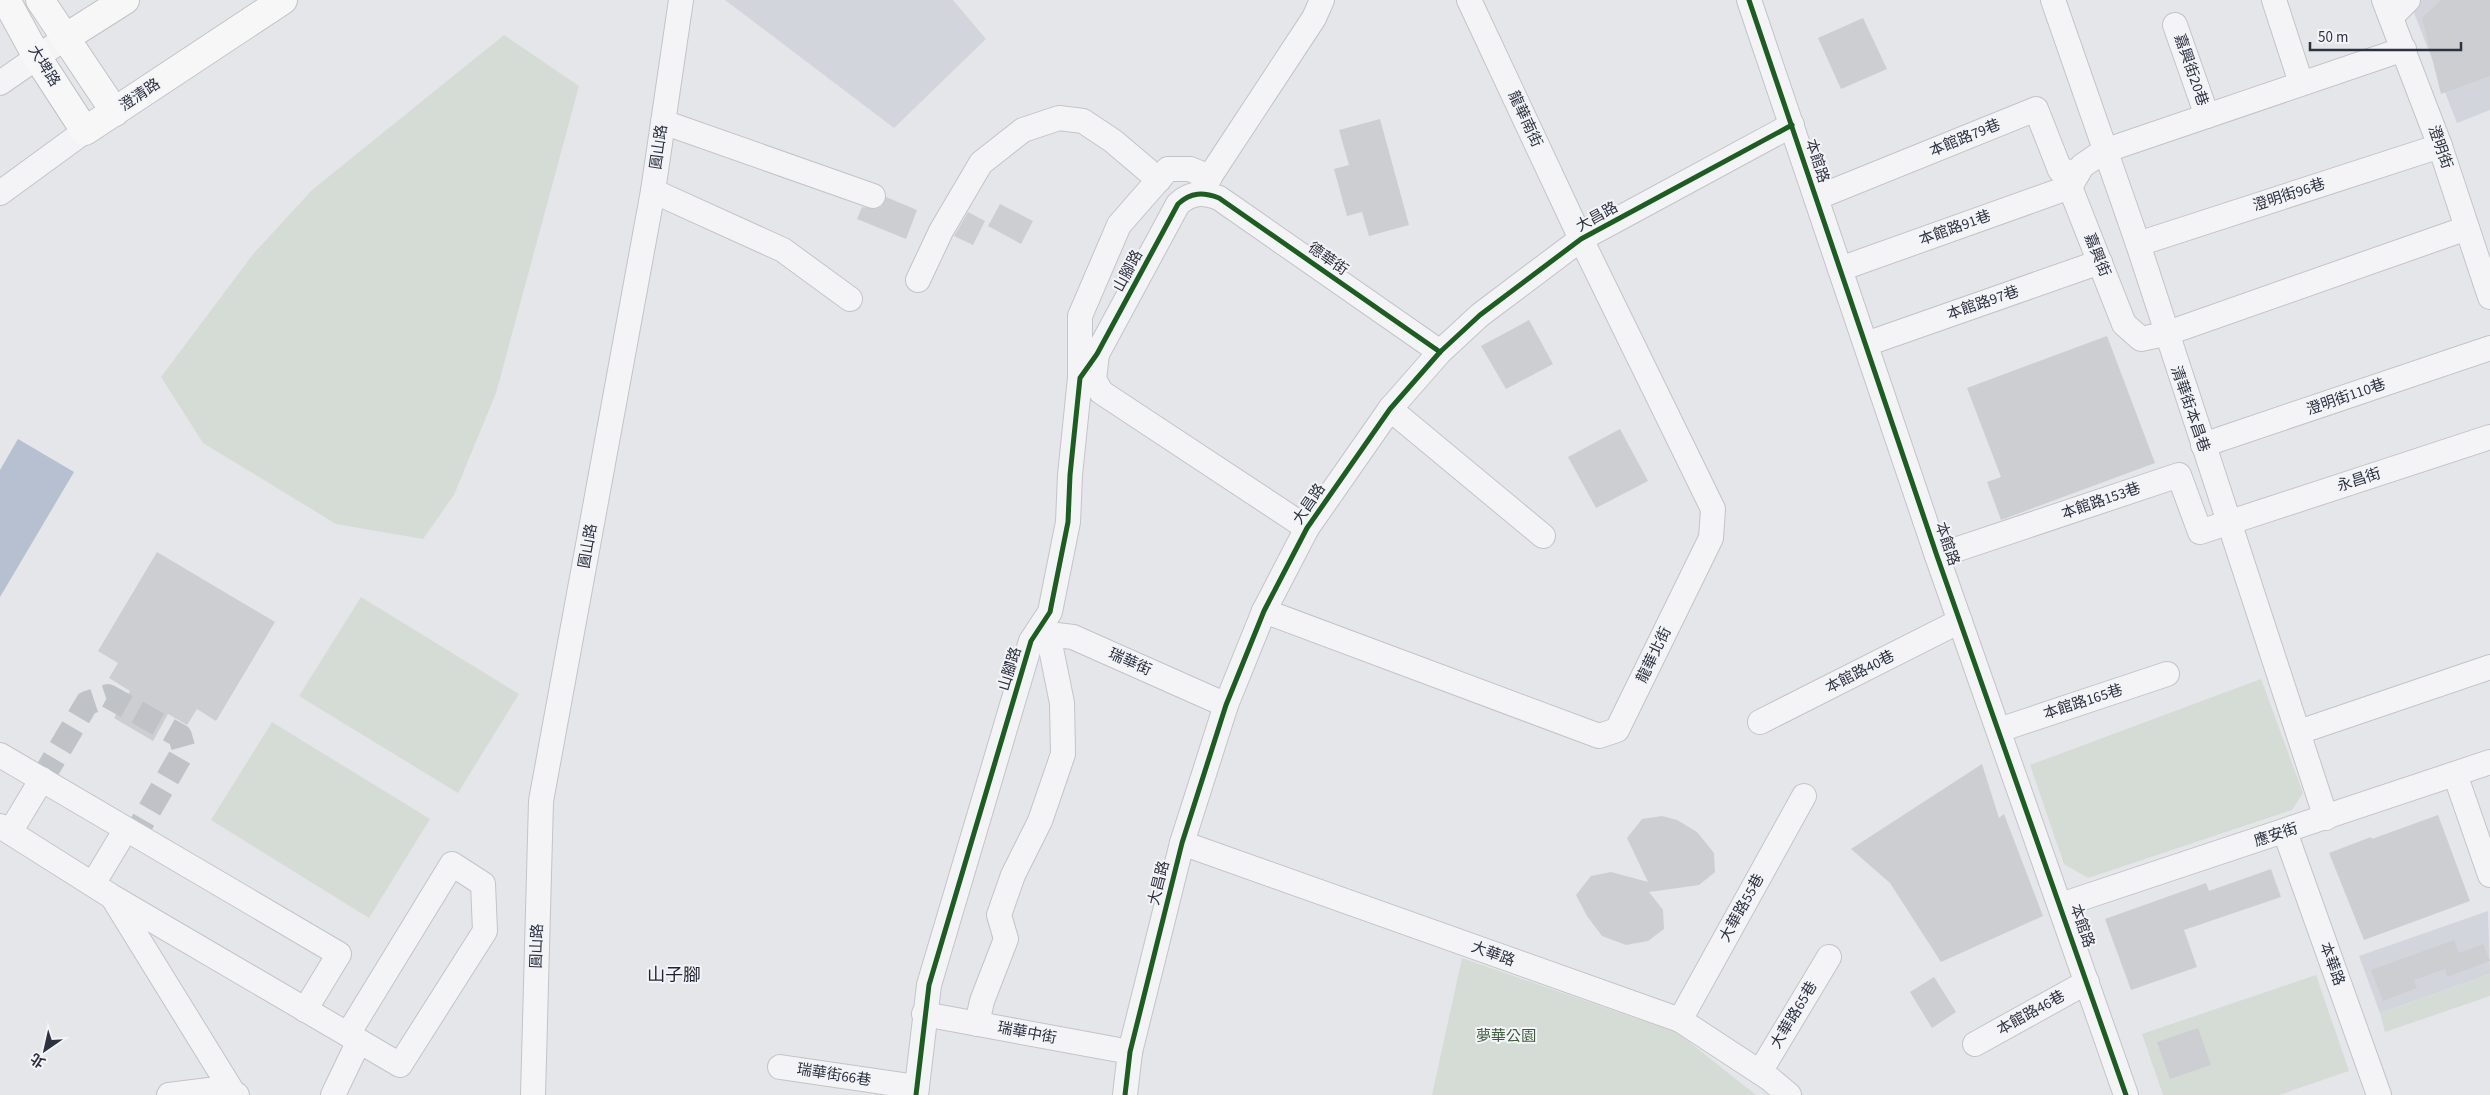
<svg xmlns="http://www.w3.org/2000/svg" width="2490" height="1095" viewBox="0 0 2490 1095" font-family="'Source Sans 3','Noto Sans TC',sans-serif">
  <rect width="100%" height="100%" fill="#e4e6e9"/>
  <g fill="#d3d5dc">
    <polygon points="725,0 953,0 986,39 894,128"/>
    <polygon points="2409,0 2490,0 2490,110 2457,123"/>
    <polygon points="2488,911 2490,974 2380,1013 2359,956"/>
  </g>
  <g fill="#d5dcd5">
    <polygon points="504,35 579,86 496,393 454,495 423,539 336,524 203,443 161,377 254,253 312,190"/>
    <polygon points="361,597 519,694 458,793 299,696"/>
    <polygon points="2261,679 2303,793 2292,810 2088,878 2064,864 2030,765"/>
    <polygon points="272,722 430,819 369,918 211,820"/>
    <polygon points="1462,958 1678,1033 1756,1095 1432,1095"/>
    <polygon points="2490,974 2490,996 2385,1032 2380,1013"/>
    <polygon points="2316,975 2349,1071 2279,1095 2163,1095 2142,1034"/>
  </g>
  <polygon fill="#b6c0d0" points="18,439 74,472 0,597 0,470"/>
  <g fill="#cdced1">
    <polygon points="2441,0 2490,0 2490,76 2441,94 2422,18"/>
    <polygon points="1863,18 1887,69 1841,89 1818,38"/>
    <polygon points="1380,119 1409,225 1369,236 1362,212 1347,216 1334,169 1349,165 1339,130"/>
    <polygon points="886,197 917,210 906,239 857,219 862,207 876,209 882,206"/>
    <polygon points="1000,204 1033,221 1021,244 988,226"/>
    <polygon points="968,212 985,221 973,245 954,236"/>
    <polygon points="1529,320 1553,364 1506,389 1481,346"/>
    <polygon points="2107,336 2155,463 2001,520 1987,482 2001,477 1967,388"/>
    <polygon points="1620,429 1648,481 1596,508 1568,457"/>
    <polygon points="157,552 275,622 216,721 197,709 187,725 168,714 153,741 114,718 130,691 109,678 118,663 98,651"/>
    <polygon points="1982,764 1999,818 2004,814 2043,916 1941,962 1890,883 1851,849"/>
    <polygon points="2438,815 2470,901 2364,940 2329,853 2371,837 2372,839"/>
    <polygon points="1662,816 1677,820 1697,832 1714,853 1715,872 1699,885 1649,892 1663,910 1664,929 1648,941 1626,945 1602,936 1587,916 1576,895 1591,876 1611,872 1648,882 1627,838 1642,819"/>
    <polygon points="2271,869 2281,897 2184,930 2197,967 2131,990 2105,919 2206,883 2209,891"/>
    <polygon points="2454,940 2459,953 2483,944 2490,961 2447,977 2445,969 2414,980 2417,988 2383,1001 2371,970"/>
    <polygon points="1934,977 1956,1012 1932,1028 1910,992"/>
    <polygon points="2198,1028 2211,1065 2170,1079 2157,1042"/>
  </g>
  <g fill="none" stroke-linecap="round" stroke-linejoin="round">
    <polyline stroke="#bfc2c7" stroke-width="24" stroke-dasharray="24 12" stroke-linecap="butt" points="42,779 87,703 108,696 180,736 184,750 135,835"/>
    <defs>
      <g id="minor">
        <polyline points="1749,0 1937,556 2126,1095"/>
        <polyline points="2053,0 2138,244 2326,818"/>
        <polyline points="2274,0 2301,83"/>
        <polyline points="2384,0 2440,146 2490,297"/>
        <polyline points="2391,17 2408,0"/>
        <polyline points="2175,25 2207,116"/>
        <polyline points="2404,49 2104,151 2082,166 2070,187 2124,324 2141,339 2165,334 2467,228"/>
        <polyline points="0,83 65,38"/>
        <polyline points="663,122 873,196"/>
        <polyline points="1201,190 1314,18 1322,0"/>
        <polyline points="653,191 783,250 850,299"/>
        <polyline points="0,193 85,131"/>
        <polyline points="1816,198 2036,109 2060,170 2078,173"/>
        <polyline points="2138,244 2440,146"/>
        <polyline points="1840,269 2070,187"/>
        <polyline points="918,280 941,231 981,163 1023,130 1059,118 1083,121 1113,141 1159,180"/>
        <polyline points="1866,344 2100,262"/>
        <polyline points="1097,354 1094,379 1101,392 1307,528"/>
        <polyline points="1080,378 1080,316 1119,225 1168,169 1190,169 1210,177"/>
        <polyline points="1390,409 1543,536"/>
        <polyline points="2203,445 2490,348"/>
        <polyline points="1937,556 2179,475 2200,532 2490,437"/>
        <polyline points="1264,611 1599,736 1617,730 1711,538 1713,509 1581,239 1469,0"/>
        <polyline points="1036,639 1048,634 1073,637 1226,705"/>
        <polyline points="1760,722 1960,621"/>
        <polyline points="1999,730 2167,674"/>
        <polyline points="2299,732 2490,667"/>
        <polyline points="0,755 339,954 305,1010"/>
        <polyline points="2455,774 2490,875"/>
        <polyline points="0,826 111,896 400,1065 485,931 483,884 452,864 348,1034"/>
        <polyline points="10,832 42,779"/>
        <polyline points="2285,832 2379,1095"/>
        <polyline points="1182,843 1680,1020 1770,1079 1789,1095"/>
        <polyline points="93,884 126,829"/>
        <polyline points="113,898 234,1094"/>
        <polyline points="2061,905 2490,762"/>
        <polyline points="924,1014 1130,1052"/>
        <polyline points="1680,1020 1804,796"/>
        <polyline points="977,1024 982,1001 1006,939 999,915 1013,875 1040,821 1063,754 1062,703 1048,634"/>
        <polyline points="1975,1044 2087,982"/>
        <polyline points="780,1067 917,1087"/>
        <polyline points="1760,1072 1829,957"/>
        <polyline points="169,1095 209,1090 237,1095"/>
        <polyline points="333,1095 359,1041"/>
        <polyline points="533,1095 541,801 653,191 681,0"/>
        <path d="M916,1095L929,985L1031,641L1050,612L1068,522L1070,475L1080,378L1097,354L1178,204C1191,192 1203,192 1219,198L1440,352"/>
        <polyline points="1125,1095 1130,1052 1182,843 1226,705 1264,611 1307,528 1390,409 1440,352 1480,315 1581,239 1792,125"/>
      </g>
      <g id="major">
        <polyline points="6,0 37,57 85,131 283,0"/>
        <polyline points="40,0 115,112"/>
        <polyline points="65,38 125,0"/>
      </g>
    </defs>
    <use href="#minor" stroke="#c3c4c7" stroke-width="26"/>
    <use href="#major" stroke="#c1c3c6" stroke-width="30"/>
    <use href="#minor" stroke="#f4f4f6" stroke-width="24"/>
    <use href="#major" stroke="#f7f7f8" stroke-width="28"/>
    <defs>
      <g id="cycleway">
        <polyline points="1749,0 1937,556 2126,1095"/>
        <path d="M916,1095L929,985L1031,641L1050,612L1068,522L1070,475L1080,378L1097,354L1178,204C1191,192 1203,192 1219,198L1440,352"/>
        <polyline points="1125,1095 1130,1052 1182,843 1226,705 1264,611 1307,528 1390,409 1440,352 1480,315 1581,239 1792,125"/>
      </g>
    </defs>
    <use href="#cycleway" stroke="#f3f4f7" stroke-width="8"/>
    <use href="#cycleway" stroke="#1b5e20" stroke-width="5"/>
  </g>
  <g text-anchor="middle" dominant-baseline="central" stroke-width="4" stroke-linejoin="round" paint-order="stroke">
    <g font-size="15" fill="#2d3240" stroke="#f3f4f7">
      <text transform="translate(44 66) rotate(58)">大埤路</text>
      <text transform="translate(2191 70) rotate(71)">嘉興街20巷</text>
      <text transform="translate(140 95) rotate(-34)">澄清路</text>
      <text transform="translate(1525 119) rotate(65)">龍華南街</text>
      <text transform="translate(1965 138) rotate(-22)">本館路79巷</text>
      <text transform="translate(659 147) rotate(-82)">圓山路</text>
      <text transform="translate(2440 147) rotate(71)">澄明街</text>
      <text transform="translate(1817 161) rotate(72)">本館路</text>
      <text transform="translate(2289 195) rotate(-18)">澄明街96巷</text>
      <text transform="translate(1597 217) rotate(-29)">大昌路</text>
      <text transform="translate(1955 228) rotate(-20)">本館路91巷</text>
      <text transform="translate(2097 255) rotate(68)">嘉興街</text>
      <text transform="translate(1328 259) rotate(35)">德華街</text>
      <text transform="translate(1128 271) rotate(-62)">山腳路</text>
      <text transform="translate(1983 303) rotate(-19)">本館路97巷</text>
      <text transform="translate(2346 397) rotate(-19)">澄明街110巷</text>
      <text transform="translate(2190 409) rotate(71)">清華街本昌巷</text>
      <text transform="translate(2359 480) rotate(-18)">永昌街</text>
      <text transform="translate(2101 501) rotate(-19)">本館路153巷</text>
      <text transform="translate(1309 504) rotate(-56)">大昌路</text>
      <text transform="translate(1947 544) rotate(71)">本館路</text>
      <text transform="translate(588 546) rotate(-80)">圓山路</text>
      <text transform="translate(1654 655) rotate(-64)">龍華北街</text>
      <text transform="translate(1130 662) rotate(24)">瑞華街</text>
      <text transform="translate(1010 669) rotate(-73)">山腳路</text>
      <text transform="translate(1860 672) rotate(-27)">本館路40巷</text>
      <text transform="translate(2083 702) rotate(-18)">本館路165巷</text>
      <text transform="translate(2276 835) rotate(-18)">應安街</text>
      <text transform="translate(1159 883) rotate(-76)">大昌路</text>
      <text transform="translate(1742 908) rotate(-61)">大華路55巷</text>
      <text transform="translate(2082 926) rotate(71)">本館路</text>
      <text transform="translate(537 946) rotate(-88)">圓山路</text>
      <text transform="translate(1493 954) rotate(20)">大華路</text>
      <text transform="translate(2332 964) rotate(70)">本華路</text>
      <text transform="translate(2031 1013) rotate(-29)">本館路46巷</text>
      <text transform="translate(1794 1015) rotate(-59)">大華路65巷</text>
      <text transform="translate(1027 1033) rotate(11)">瑞華中街</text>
      <text transform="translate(834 1075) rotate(9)">瑞華街66巷</text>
    </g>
    <g font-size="15" fill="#3f5b3b" stroke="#f3f4f7">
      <text x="1506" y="1036">夢華公園</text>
    </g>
    <g font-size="18" fill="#1f2332" stroke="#f3f4f7">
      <text x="674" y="975">山子腳</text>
    </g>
  </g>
  <g transform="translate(45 1050) rotate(214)" stroke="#f3f4f7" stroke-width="4" paint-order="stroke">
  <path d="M0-4L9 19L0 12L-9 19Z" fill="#2d3240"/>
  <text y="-8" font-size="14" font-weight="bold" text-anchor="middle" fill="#2d3240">北</text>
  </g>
  <path d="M2310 42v8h151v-8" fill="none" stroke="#2d3240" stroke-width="2.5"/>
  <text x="2318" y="42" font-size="15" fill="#2d3240" stroke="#f3f4f7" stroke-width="4" paint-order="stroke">50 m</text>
</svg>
